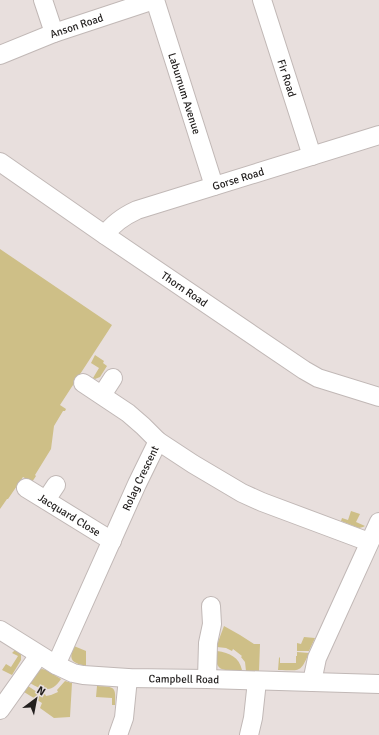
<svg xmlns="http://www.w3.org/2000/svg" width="379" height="735" viewBox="0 0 379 735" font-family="Signika,sans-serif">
  <rect width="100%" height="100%" fill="#e8dfdd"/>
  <g fill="#cebf87">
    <polygon points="0,249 112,325 60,405 66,409 65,411 63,411 54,426 51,449 35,475 36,476 32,482 23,477 8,499 7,499 0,509"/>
    <polygon points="95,355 104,361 103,363 107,366 100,377 95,379 93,378 99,368 91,363"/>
    <polygon points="351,511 360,514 356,522 365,526 363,527 359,528 341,521 342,518 348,520"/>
    <polygon points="224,626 240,635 254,644 260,644 259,671 246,671 245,662 241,657 242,656 233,649 232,651 226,648 217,647 218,642"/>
    <polygon points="304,637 315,638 309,651 297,651 297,643 301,644"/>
    <path d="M74,646L86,651V666C72,663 68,660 74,646Z"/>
    <polygon points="15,650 21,654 21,660 12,675 2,670 6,664 11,667 18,656 12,653"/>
    <path d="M217,651C230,653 239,657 242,670C235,670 220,673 217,664C216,660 217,655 217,651Z"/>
    <path d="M297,652L309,653C300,674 300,670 278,670L279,658L280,657V663H296V656H297Z"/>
    <path d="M42,669L46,670L61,679C52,693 42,691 30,683L39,670Z"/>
    <polygon points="65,681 72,683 70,717 54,718 40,708 42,703 24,692 28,686 37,692 45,694 46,696 51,695 58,692 57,690"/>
    <path d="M97,686C115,687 116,686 115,705H112V698L96,697Z"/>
  </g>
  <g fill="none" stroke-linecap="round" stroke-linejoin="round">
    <defs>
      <g id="minor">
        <polyline points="43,0 54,33"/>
        <path id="s1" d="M155,0L214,186"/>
        <path id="s2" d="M262,0L312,156"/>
        <path id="s3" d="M0,55L54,33L154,0"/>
        <path id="s4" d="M0,162L105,235L304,370L318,378L379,397"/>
        <path id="s5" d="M105,235C113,223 124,216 137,210L379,135"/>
        <polyline points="83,383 128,413 143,426 158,441"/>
        <polyline points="102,395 113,378"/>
        <path id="s6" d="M26,488L112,541"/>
        <polyline points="46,500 56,485"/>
        <path id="s7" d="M0,630L56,665L73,673L83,675L128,678L207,679L379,684"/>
        <path id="s8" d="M56,665L137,484L158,441L193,464L242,493L262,502L369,542"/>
        <polyline points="207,679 208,643 212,624 211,606"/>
        <polyline points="312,682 317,658 379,522"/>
        <polyline points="0,710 39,655"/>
        <polyline points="118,735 124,718 128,678"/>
        <polyline points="249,735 253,718 257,681"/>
      </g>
    </defs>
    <use href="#minor" stroke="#c1b8b6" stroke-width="20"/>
    <use href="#minor" stroke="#fff" stroke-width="18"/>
  </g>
  <g text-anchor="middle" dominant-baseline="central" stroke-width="3" stroke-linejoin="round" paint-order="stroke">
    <g font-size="11" fill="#221f1e" stroke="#e8dfdd">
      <text stroke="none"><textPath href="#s3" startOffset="82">Anson Road</textPath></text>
      <text stroke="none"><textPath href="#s2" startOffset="82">Fir Road</textPath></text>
      <text stroke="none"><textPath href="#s1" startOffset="98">Laburnum Avenue</textPath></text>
      <text stroke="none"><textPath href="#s5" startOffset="147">Gorse Road</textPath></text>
      <text stroke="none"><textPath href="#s4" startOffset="224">Thorn Road</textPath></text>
      <text stroke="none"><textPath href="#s8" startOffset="205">Rolag Crescent</textPath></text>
      <text stroke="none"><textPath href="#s6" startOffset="51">Jacquard Close</textPath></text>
      <text stroke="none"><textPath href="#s7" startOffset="196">Campbell Road</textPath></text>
    </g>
  </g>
  <g transform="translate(36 699) rotate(32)" stroke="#e8dfdd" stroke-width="3" paint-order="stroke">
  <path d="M0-3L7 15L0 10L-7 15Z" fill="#221f1e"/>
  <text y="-6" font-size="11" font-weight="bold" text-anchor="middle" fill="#221f1e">N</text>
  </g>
</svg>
